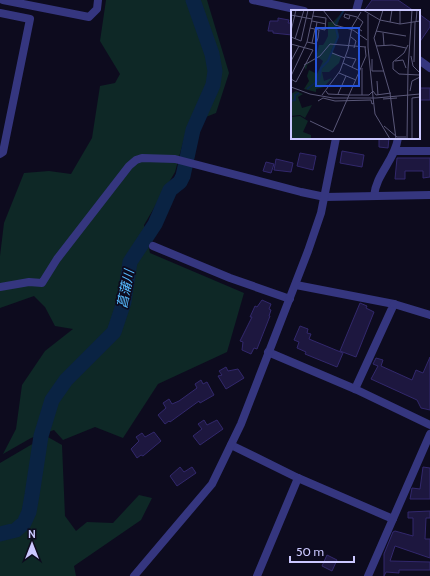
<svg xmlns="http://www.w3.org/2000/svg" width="430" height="576" viewBox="0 0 430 576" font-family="Cabin,'Noto Sans JP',sans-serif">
  <rect width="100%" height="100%" fill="#0d0b1e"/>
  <g fill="#0e2826">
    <polygon points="106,0 207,0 229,73 216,113 188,124 175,172 144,225 150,253 244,293 227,352 158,384 123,438 95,427 63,440 54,430 31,438 3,454 16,429 22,385 45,351 73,329 55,326 45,307 34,296 0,308 0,256 4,223 24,173 49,171 71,174 92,138 100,86 115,83 120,74 100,41"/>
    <polygon points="46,436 62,445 65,516 76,531 87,522 113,523 139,495 152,498 141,520 74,566 76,576 0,576 0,463"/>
  </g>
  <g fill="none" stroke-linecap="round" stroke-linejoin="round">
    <polyline stroke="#0a2343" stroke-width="15" points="0,534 16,530 24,523 29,512 32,495 41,436 52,400 66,380 114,332 124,302 130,262 155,224 170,190 180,182 183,176 193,130 213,85 215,71 212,54 193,0"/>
  </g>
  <g fill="#1d173f" stroke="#32286c">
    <polygon points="372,0 398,0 414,11 364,11"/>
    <polygon points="419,14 430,22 430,27 419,43"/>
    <polygon points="278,18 289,20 288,23 292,23 292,35 273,33 273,31 268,31 270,21 278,21"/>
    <rect x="420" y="88" width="10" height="12"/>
    <polygon points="379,138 389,138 388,148 379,147"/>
    <polygon points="342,151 364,155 362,167 340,163"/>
    <polygon points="300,153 316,156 313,170 297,166"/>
    <polygon points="397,158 430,158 430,177 423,178 423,171 405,171 405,179 395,179"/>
    <polygon points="276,159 293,163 291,172 274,170"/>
    <polygon points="266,162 274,164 271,173 263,171"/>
    <polygon points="262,300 271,304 269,309 271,310 269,316 270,316 257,349 254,348 251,354 242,350 243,342 240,341 252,317 250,317 255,306 257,307"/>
    <polygon points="360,303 367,306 366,308 374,312 356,357 340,351"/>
    <polygon points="300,326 308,329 307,333 311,334 309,339 343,353 337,367 305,354 306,352 297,348 299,342 294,340"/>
    <polygon points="430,357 430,410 421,408 417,400 371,379 378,366 373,364 376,358 383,360 381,366 412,380 416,370 423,373"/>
    <polygon points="226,367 228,371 238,369 244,378 226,389 218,376 222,375 219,371"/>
    <polygon points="201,380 203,384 207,382 214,395 200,403 199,401 170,422 169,421 165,424 158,415 166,408 163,403 169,399 172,404 179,401 197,388 195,384"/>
    <polygon points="204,420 207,425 217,420 223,429 200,445 193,436 202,429 198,424"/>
    <polygon points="154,432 161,441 143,456 141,455 137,458 131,449 139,441 136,437 142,433 145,437"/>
    <polygon points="180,467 184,472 192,467 196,473 177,486 170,476"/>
    <polygon points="423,467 430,468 430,499 410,499 412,488 420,489"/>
    <polygon points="430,511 430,518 426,518 425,539 430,539 430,558 395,546 390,561 430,562 430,570 399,570 399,573 386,572 384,576 384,554 393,532 395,531 413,536 413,518 408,518 408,512"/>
    <polygon points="327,555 337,560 332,571 322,566"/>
  </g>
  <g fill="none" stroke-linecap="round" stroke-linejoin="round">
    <g stroke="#35367f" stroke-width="8">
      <polyline points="3,0 89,17 97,9 98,0"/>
      <polyline points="253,0 304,11"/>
      <polyline points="356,11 359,0"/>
      <polyline points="0,13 30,19 3,152 0,154"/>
      <polyline points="419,60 430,68"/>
      <polyline points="396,151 430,151"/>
      <path d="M374,196C376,174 395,160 398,138"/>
      <polyline points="153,246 230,278 290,299"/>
      <polyline points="296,285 394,304 355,389"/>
      <polyline points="0,287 29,282 42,283 57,259 129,166 136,160 142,158 175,159 301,192 325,197 430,195"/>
      <polyline points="394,304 430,315"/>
      <polyline points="268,352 355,389 430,425"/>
      <polyline points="231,445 298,478 393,519"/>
      <polyline points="134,576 212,484 241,424 308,251 321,213 336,138"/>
      <polyline points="257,576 298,478"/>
      <polyline points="368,576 430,434"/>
    </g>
  </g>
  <g text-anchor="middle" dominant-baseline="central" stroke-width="3.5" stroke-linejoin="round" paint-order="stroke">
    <g font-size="13" font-style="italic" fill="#56bbff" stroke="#0d0b1e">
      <text transform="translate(125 289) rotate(-79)">菖蒲川</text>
    </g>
  </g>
  <g transform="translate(291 10)">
    <rect width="129" height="129" fill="#0d0b1e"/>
    <path d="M50,4L46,17L48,25L40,41L50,47L48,53L38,62H31L33,71L41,68L33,77L25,79V82L13,79L18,71L16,66L18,60L26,64L32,51L28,48L23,50L16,55L15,60L13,56L25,48L28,35H32L34,32L37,26V12H42ZM5,81L12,84L7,87L11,98L21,95L14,108L9,105L0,106V84ZM9,106L17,111L12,122L20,125V129H0V107Z" fill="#0e2826"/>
    <path fill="none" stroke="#0a2343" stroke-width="2" d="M16,79L28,70L30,58L37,51L47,27L44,15L53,0M0,91L4,90V85L8,83"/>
    <path fill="none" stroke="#595778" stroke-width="1" d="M32,0L44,15L62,20L76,30M72,0L89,10L92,0M109,0V14M77,4V37L82,87M0,5L21,9M59,5L58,9L53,7L54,4L66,7L72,12L68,19L71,21M22,6L35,8M21,11L35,14M26,12L25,18L34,20L35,8M99,12L101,0M125,12L126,0M0,21L5,0M85,21L115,26M92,23L93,35M0,27L10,31L17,0M60,27L65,31L63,38M4,29L13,0M16,32L25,34L27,28L28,20L19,18M21,33L24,19M0,34L22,40L5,72L0,69M117,35L113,43L102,52V59L108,64L129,65M85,36L101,35L115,38M41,43L54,48M120,46L122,56L129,63M55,47L65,49L61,57M81,49V61H93M0,51L8,36M104,51L112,50L115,58M123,52L124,12M52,53L69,61M13,55L29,46L39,34L75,37M71,58V85M48,63L65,70M0,66L16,32L23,0M86,71L87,85M0,77L19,84L42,88H85L129,84M35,81L37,84L58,85H78L82,81L85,85L100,83M119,81L121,71L129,67M47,84L55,66M31,85L49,61L57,39L61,17L70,2M82,87L84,104L99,129M92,89L106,88M27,91L32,88L44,91L80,90L81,94L83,93M19,111L42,122L75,46L74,37M93,116L106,127H115M105,129L99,83L83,28L89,10L109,14L129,11M116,129L117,59L121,0M121,129V88L129,87"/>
    <path fill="#2654da" fill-opacity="0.15" stroke="#2654da" stroke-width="2" d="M25,18H68V76H25Z"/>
    <rect width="129" height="129" fill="none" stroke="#cbc8ff" stroke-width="2"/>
  </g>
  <g transform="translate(32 544)" stroke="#0d0b1e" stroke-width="3" paint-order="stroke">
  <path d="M0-3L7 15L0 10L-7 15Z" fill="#cbc8ff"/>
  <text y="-6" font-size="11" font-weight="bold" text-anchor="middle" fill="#cbc8ff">N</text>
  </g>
  <path d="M290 556v6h64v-6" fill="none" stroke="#cbc8ff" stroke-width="2"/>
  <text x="296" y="556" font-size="12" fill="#cbc8ff" stroke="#0d0b1e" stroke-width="3" paint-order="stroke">50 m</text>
</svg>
